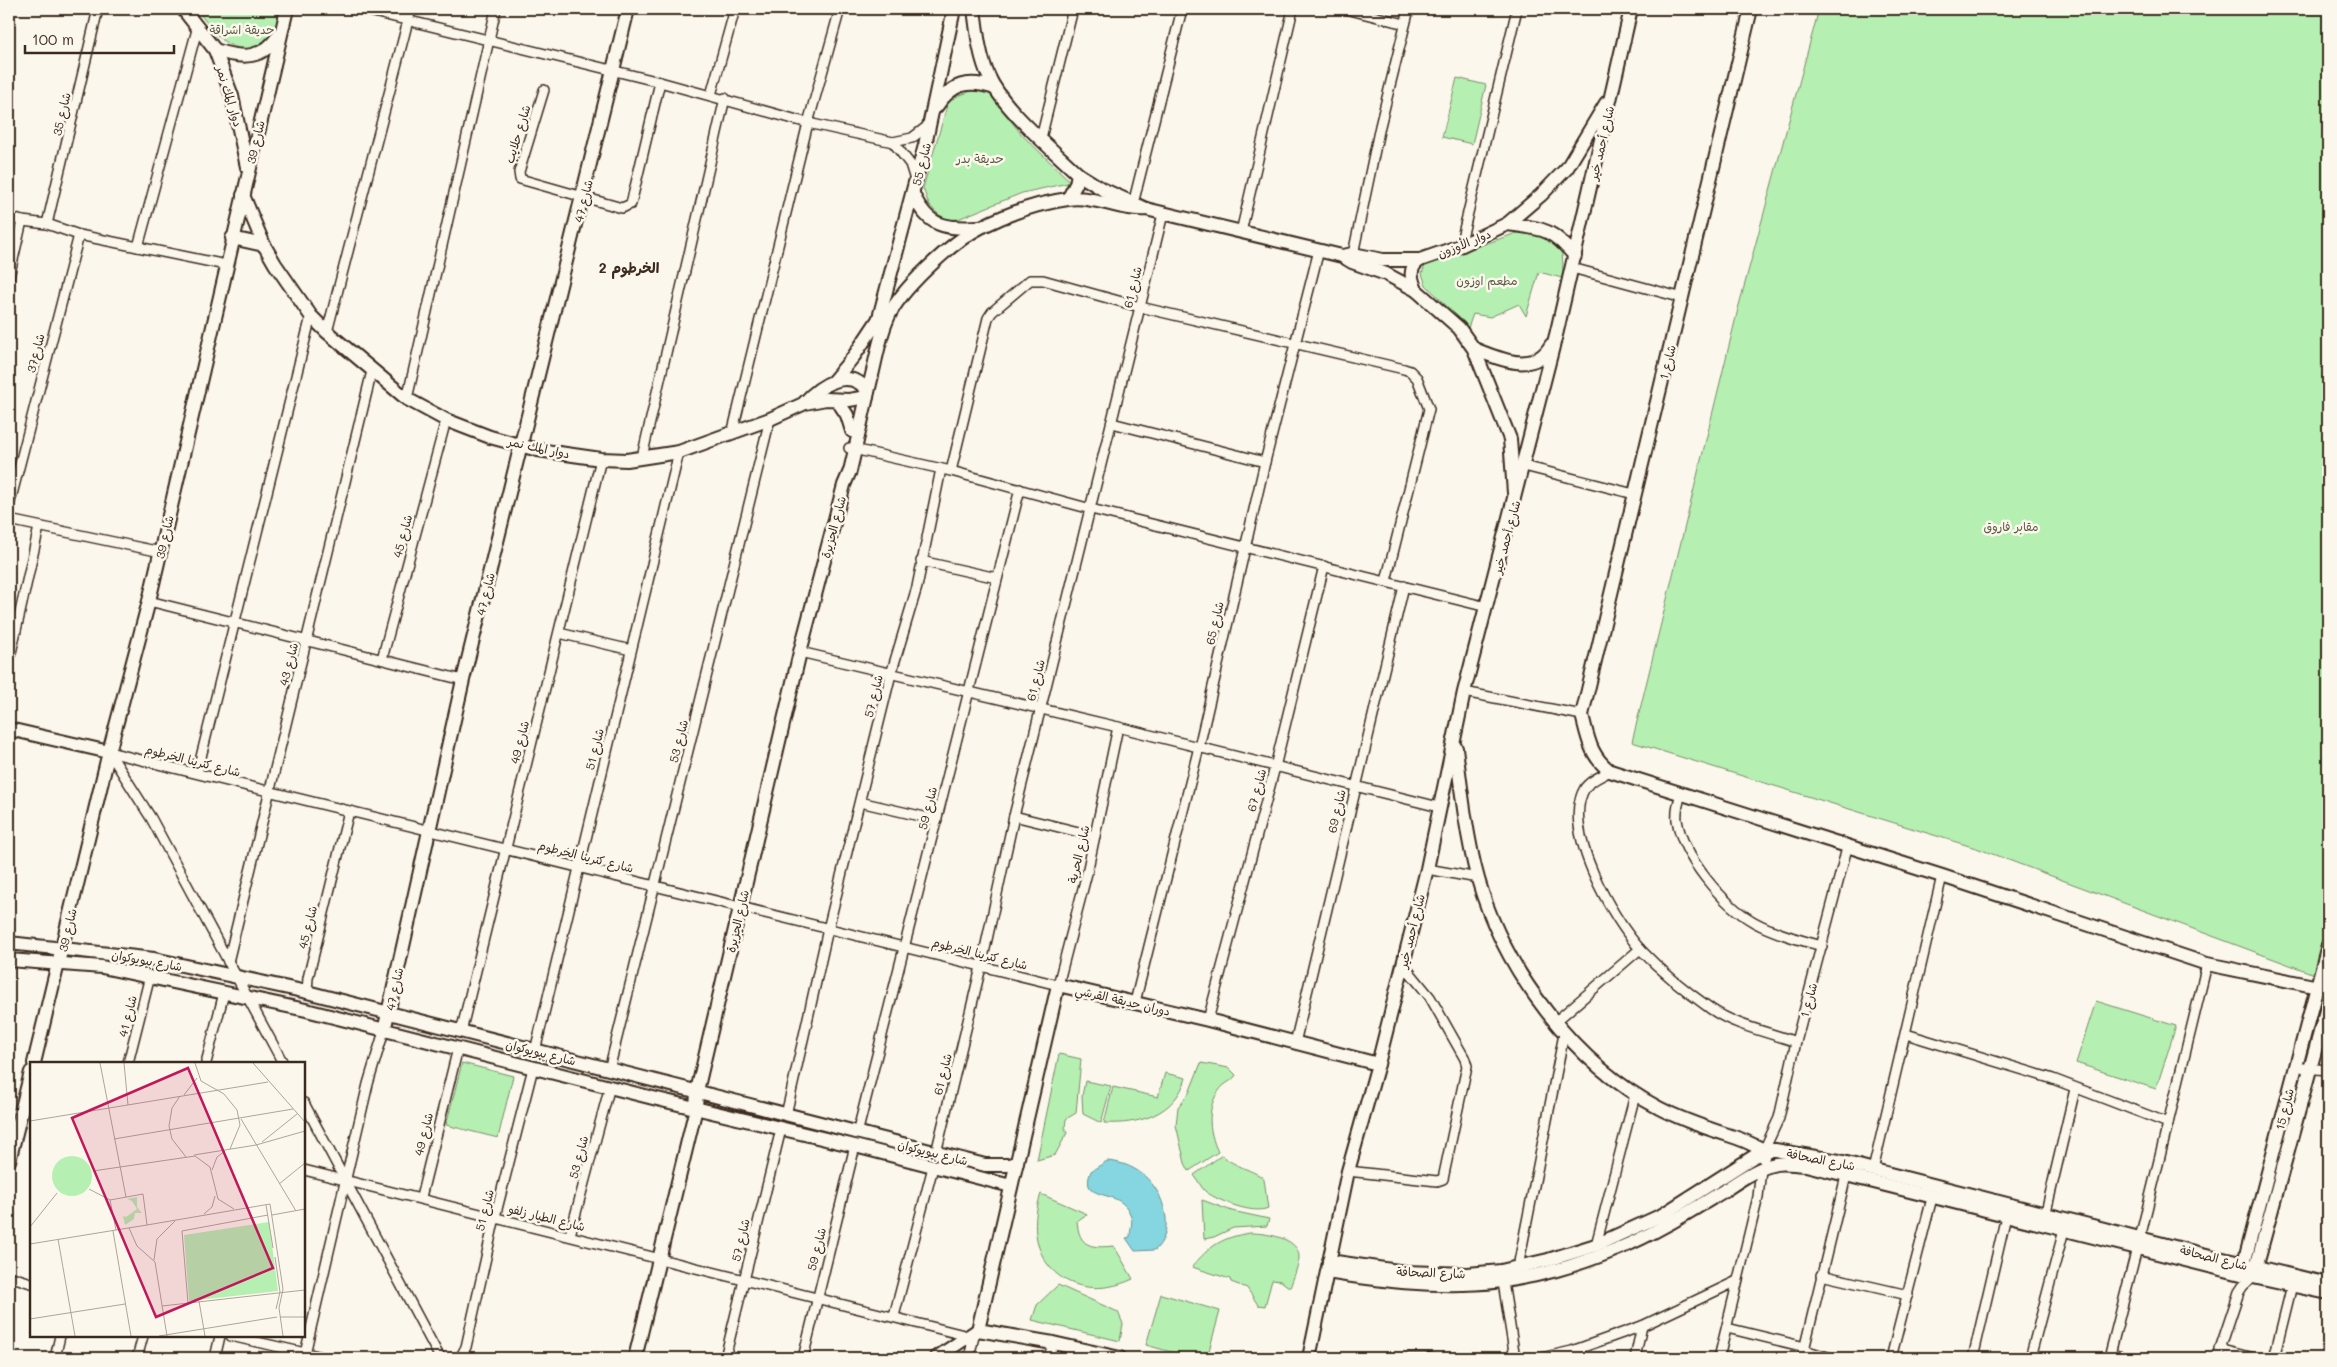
<svg xmlns="http://www.w3.org/2000/svg" width="2337" height="1367" viewBox="0 0 2337 1367" font-family="Mali,'Playpen Sans Arabic',sans-serif">
  <rect width="100%" height="100%" fill="#fbf7ec"/>
  <filter id="ink" filterUnits="userSpaceOnUse"><feTurbulence type="fractalNoise" baseFrequency=".02" numOctaves="2"/><feDisplacementMap in="SourceGraphic" scale="10" xChannelSelector="R" yChannelSelector="G"/><feConvolveMatrix kernelMatrix="1 2 1 2 8 2 1 2 1" color-interpolation-filters="sRGB"/></filter>
  <g filter="url(#ink)">
    <g fill="#b6efb2" stroke="#788c68">
      <path d="M196,9H282C279,17 278,27 274,35C271,41 263,47 256,48C224,53 214,31 196,9Z"/>
      <polygon points="1819,9 2328,9 2328,924 2314,974 1979,849 1632,742 1738,309"/>
      <polygon points="1457,78 1486,85 1472,144 1442,137"/>
      <polygon points="977,89 990,94 1022,135 1069,180 1068,183 1022,193 958,219 948,220 938,214 929,205 923,188 949,99"/>
      <path d="M1525,230C1556,238 1566,243 1562,278L1539,272L1526,316L1519,304L1490,317L1473,314L1468,328L1426,285L1422,274L1425,265Z"/>
      <polygon points="2096,1001 2176,1026 2156,1089 2076,1063"/>
      <polygon points="1059,1054 1081,1059 1076,1113 1066,1119 1065,1128 1067,1133 1055,1155 1037,1160"/>
      <polygon points="462,1063 513,1076 498,1138 446,1125"/>
      <path d="M1201,1063L1229,1068L1236,1075C1233,1080 1228,1082 1224,1085C1205,1103 1208,1131 1218,1152L1189,1171L1185,1163L1176,1125L1178,1107L1189,1093Z"/>
      <path d="M1165,1073L1186,1078C1175,1115 1138,1125 1104,1123L1113,1087L1158,1097Z"/>
      <polygon points="1085,1081 1111,1086 1101,1123 1083,1114 1082,1096"/>
      <path d="M1222,1155C1231,1166 1263,1173 1264,1180C1266,1189 1266,1199 1268,1208C1253,1215 1219,1201 1206,1192C1201,1188 1198,1180 1194,1175Z"/>
      <path d="M1041,1194L1087,1214L1077,1221C1079,1248 1092,1248 1114,1246L1133,1279C1070,1308 1018,1260 1041,1194Z"/>
      <polygon points="1202,1200 1232,1211 1269,1219 1267,1226 1233,1228 1214,1237 1204,1239"/>
      <path d="M1250,1233C1264,1233 1300,1237 1299,1258C1298,1267 1293,1279 1290,1288L1281,1281L1272,1280L1265,1306L1258,1305L1247,1288L1231,1282L1230,1279L1192,1267C1209,1246 1223,1237 1250,1233Z"/>
      <polygon points="1058,1285 1118,1312 1123,1324 1120,1341 1032,1320 1037,1305"/>
      <polygon points="1161,1294 1220,1311 1207,1358 1193,1358 1146,1345"/>
    </g>
    <path fill="#85d6e0" stroke="#679192" d="M1107,1161C1139,1163 1162,1186 1166,1218C1167,1230 1164,1242 1155,1250L1135,1251L1126,1238L1130,1237C1130,1230 1133,1223 1131,1217C1123,1185 1077,1205 1091,1171Z"/>
    <g fill="none" stroke-linecap="round" stroke-linejoin="round">
      <defs>
        <g id="street">
          <polyline points="361,9 660,82 808,123 893,142 912,138 929,125"/>
          <polyline points="1346,9 1405,24"/>
          <polyline points="544,90 519,172 520,179 622,208 631,204 660,82"/>
          <polyline points="711,95 735,9"/>
          <polyline points="1041,138 1073,9"/>
          <polyline points="893,142 910,164 915,180"/>
          <polyline points="1132,208 1182,9"/>
          <polyline points="9,217 22,221 47,224 79,235 226,265"/>
          <polyline points="47,224 98,9"/>
          <polyline points="1241,232 1293,9"/>
          <polyline points="1460,246 1517,9"/>
          <polyline points="138,247 198,26"/>
          <polyline points="1352,259 1380,126 1409,9"/>
          <polyline points="1572,268 1683,298"/>
          <polyline points="9,277 22,221"/>
          <polyline points="327,332 411,9"/>
          <polyline points="407,399 496,9"/>
          <polyline points="1112,423 1265,462"/>
          <polyline points="732,434 808,123 840,9"/>
          <polyline points="849,448 951,471 1091,509 1487,607"/>
          <polyline points="642,457 725,98"/>
          <polyline points="1524,466 1634,494"/>
          <polyline points="951,471 988,318 992,312 1030,280 1043,280 1140,307 1404,369 1410,371 1417,378 1429,409 1386,581"/>
          <polyline points="9,506 79,235"/>
          <polyline points="9,520 161,552"/>
          <polyline points="921,561 997,578"/>
          <polyline points="149,601 463,680"/>
          <polyline points="559,633 631,650"/>
          <polyline points="800,652 1118,727 1439,807"/>
          <polyline points="382,659 446,420"/>
          <polyline points="9,662 39,527"/>
          <polyline points="1464,692 1582,715"/>
          <polyline points="109,752 1058,985 1087,873 1118,727"/>
          <polyline points="109,752 151,818 283,1063"/>
          <path d="M1610,771C1602,776 1590,780 1585,788C1560,828 1613,920 1641,950C1662,972 1687,992 1711,1009C1736,1026 1768,1032 1796,1042"/>
          <polyline points="197,773 311,316"/>
          <path d="M1681,794C1678,803 1676,811 1677,820C1683,857 1722,904 1754,922C1774,933 1799,940 1822,946"/>
          <polyline points="860,802 937,820"/>
          <polyline points="1014,816 1095,836"/>
          <polyline points="1427,869 1478,878"/>
          <polyline points="228,962 372,371"/>
          <polyline points="307,992 308,978 349,811"/>
          <polyline points="1135,1002 1199,747 1265,462 1319,250"/>
          <polyline points="1208,1020 1275,767 1324,566"/>
          <polyline points="1555,1022 1640,949"/>
          <polyline points="461,1032 601,459"/>
          <polyline points="1906,1034 2053,1079 2168,1123"/>
          <polyline points="1295,1043 1404,586"/>
          <polyline points="535,1051 679,452"/>
          <polyline points="128,1063 150,976"/>
          <polyline points="206,1063 224,993"/>
          <polyline points="2304,1068 2328,1070"/>
          <polyline points="609,1070 770,419"/>
          <polyline points="304,1103 440,1358"/>
          <polyline points="786,1115 828,929 891,674 917,587 941,469"/>
          <polyline points="857,1134 1020,489"/>
          <polyline points="1764,1150 1779,1118 1796,1042 1847,848"/>
          <polyline points="936,1153 981,967 1014,816 1163,214"/>
          <polyline points="304,1170 968,1336"/>
          <polyline points="1873,1170 1942,876"/>
          <polyline points="1348,1171 1437,1181 1443,1179 1467,1066 1465,1059 1430,997 1403,964"/>
          <polyline points="421,1197 458,1048"/>
          <polyline points="2044,1220 2075,1089"/>
          <polyline points="570,1235 610,1086"/>
          <polyline points="2140,1238 2207,964"/>
          <polyline points="1596,1245 1635,1095"/>
          <polyline points="1518,1267 1564,1034"/>
          <polyline points="1821,1275 1908,1295"/>
          <polyline points="9,1276 31,1283"/>
          <polyline points="1503,1282 1515,1358"/>
          <polyline points="894,1316 933,1167"/>
          <polyline points="1727,1328 1805,1347"/>
          <polyline points="231,1336 327,1358"/>
          <polyline points="2219,1349 2254,1358"/>
          <polyline points="1804,1350 1831,1358"/>
          <polyline points="2110,1354 2128,1358"/>
          <polyline points="55,1358 60,1336"/>
          <polyline points="137,1358 143,1336"/>
          <polyline points="215,1358 220,1336"/>
          <polyline points="304,1358 368,1084 384,1031"/>
          <polyline points="460,1358 466,1347 495,1217 533,1068"/>
          <polyline points="725,1358 781,1129"/>
          <polyline points="803,1358 855,1146"/>
          <polyline points="969,1358 975,1332"/>
          <polyline points="1049,1358 1053,1343"/>
          <polyline points="1409,1358 1430,1358"/>
          <polyline points="1541,1358 1572,1351 1642,1326 1737,1281"/>
          <polyline points="1635,1358 1642,1326"/>
          <polyline points="1719,1358 1758,1197 1761,1169"/>
          <polyline points="1802,1358 1846,1176"/>
          <polyline points="1891,1358 1932,1198"/>
          <polyline points="1973,1358 2006,1216"/>
          <polyline points="2030,1358 2064,1230"/>
          <polyline points="2109,1358 2137,1248"/>
          <polyline points="2217,1358 2239,1292 2243,1286 2253,1277"/>
          <polyline points="2274,1358 2292,1285"/>
        </g>
        <g id="secondary">
          <polyline points="183,9 215,50 232,96 247,167"/>
          <path d="M974,9C977,31 979,56 989,77C1004,110 1051,148 1078,174L1102,189L1146,209L1342,256L1352,262L1386,274L1416,290L1459,328L1474,349L1510,439L1514,493"/>
          <path d="M1751,9L1582,715C1588,738 1590,756 1610,771L1942,876L2207,964L2328,989"/>
          <path d="M215,50C242,59 264,60 280,33"/>
          <path d="M936,107C952,83 968,79 995,88"/>
          <path d="M913,194C928,228 946,229 980,227"/>
          <path d="M243,195L264,245L275,264L311,316L327,332L407,399L446,420L490,437L538,450L601,459L627,460L679,452L770,419L803,404C820,385 849,366 868,391"/>
          <polyline points="1068,199 1076,184 1078,174"/>
          <path d="M1507,224C1543,229 1550,227 1575,256"/>
          <polyline points="232,238 264,245"/>
          <polyline points="1342,256 1353,254 1383,260 1420,260 1460,246 1507,224 1541,195 1567,168 1606,103"/>
          <path d="M1416,290C1411,278 1408,268 1420,260"/>
          <polyline points="876,329 925,145 954,9"/>
          <path d="M1474,349C1498,358 1534,376 1551,345"/>
          <polyline points="834,380 854,356 878,320"/>
          <polyline points="837,400 847,415 852,431"/>
          <polyline points="805,403 826,399 849,400 867,397"/>
          <polyline points="9,729 109,752"/>
          <path d="M1456,748C1461,789 1467,840 1478,879C1504,970 1574,1064 1659,1108C1684,1121 1710,1129 1737,1138C1746,1141 1755,1146 1764,1150L1763,1157"/>
          <polyline points="9,943 154,959 307,992 985,1165 1008,1165 1017,1163"/>
          <polyline points="9,960 102,967 306,1010 653,1098 855,1146 1011,1186"/>
          <polyline points="384,1031 463,680 628,9"/>
          <polyline points="34,1063 109,752 149,601 287,9"/>
          <polyline points="1378,1064 1427,869 1464,692 1557,331 1631,9"/>
          <polyline points="9,1161 31,1072"/>
          <polyline points="1329,1261 1405,1272 1468,1274 1501,1271 1548,1260 1596,1245 1662,1215 1764,1150 1775,1150 1839,1161 2198,1253 2328,1284"/>
          <polyline points="2242,1271 2328,945"/>
          <path d="M1327,1272C1439,1290 1513,1293 1620,1248C1656,1233 1689,1212 1722,1192C1739,1181 1756,1168 1776,1164C1785,1162 1796,1165 1806,1165L2253,1277L2328,1293"/>
          <polyline points="2254,1275 2328,1003"/>
          <polyline points="978,1330 1058,985 1208,1020 1378,1064 1348,1171 1309,1358"/>
          <polyline points="978,1330 1053,1343 1120,1358"/>
          <path d="M635,1358L696,1108L697,1091L800,652L844,485L850,471C858,438 865,404 873,371C877,354 880,336 887,320C898,291 953,241 981,227C1007,214 1039,203 1068,199C1094,195 1120,211 1146,209"/>
          <polyline points="936,1358 978,1330"/>
        </g>
      </defs>
      <use href="#street" stroke="#3b2a1e" stroke-width="12"/>
      <use href="#secondary" stroke="#3b2a1e" stroke-width="16"/>
      <use href="#street" stroke="#fbf7ec" stroke-width="9"/>
      <use href="#secondary" stroke="#fbf7ec" stroke-width="12"/>
    </g>
  </g>
  <g text-anchor="middle" dominant-baseline="central" stroke-width="5" stroke-linejoin="round" paint-order="stroke">
    <g font-size="12" fill="#5a5b43" stroke="#fbf7ec">
      <text x="242" y="29">حديقة اشراقة</text>
      <text x="980" y="158">حديقة بدر</text>
      <text x="1487" y="280">مطعم اوزون</text>
      <text x="2011" y="526">مقابر فاروق</text>
    </g>
    <g font-size="12" fill="#3b2a1e" stroke="#fbf7ec">
      <text transform="translate(230 96) rotate(73)">دوار المك نمر</text>
      <text transform="translate(61 114) rotate(-77)">شارع 35</text>
      <text transform="translate(517 134) rotate(-73)">شارع حلايب</text>
      <text transform="translate(255 142) rotate(-77)">شارع 39</text>
      <text transform="translate(1601 143) rotate(-77)">شارع أحمد خير</text>
      <text transform="translate(921 164) rotate(-76)">شارع 55</text>
      <text transform="translate(583 201) rotate(-76)">شارع 47</text>
      <text transform="translate(1464 243) rotate(-22)">دوار الأوزون</text>
      <text transform="translate(1132 287) rotate(-76)">شارع 61</text>
      <text transform="translate(35 353) rotate(-76)">شارع37</text>
      <text transform="translate(1667 362) rotate(-76)">شارع 1</text>
      <text transform="translate(539 447) rotate(12)">دوار المك نمر</text>
      <text transform="translate(833 527) rotate(-75)">شارع الجزيرة</text>
      <text transform="translate(402 536) rotate(-75)">شارع 45</text>
      <text transform="translate(164 537) rotate(-77)">شارع 39</text>
      <text transform="translate(1506 537) rotate(-75)">شارع أحمد خير</text>
      <text transform="translate(485 594) rotate(-76)">شارع 47</text>
      <text transform="translate(1214 623) rotate(-77)">شارع 65</text>
      <text transform="translate(288 664) rotate(-76)">شارع 43</text>
      <text transform="translate(1035 680) rotate(-76)">شارع 61</text>
      <text transform="translate(873 696) rotate(-76)">شارع 57</text>
      <text transform="translate(678 741) rotate(-76)">شارع 53</text>
      <text transform="translate(519 742) rotate(-76)">شارع 49</text>
      <text transform="translate(594 749) rotate(-76)">شارع 51</text>
      <text transform="translate(193 760) rotate(14)">شارع كترينا الخرطوم</text>
      <text transform="translate(1256 790) rotate(-75)">شارع 67</text>
      <text transform="translate(927 808) rotate(-76)">شارع 59</text>
      <text transform="translate(1336 811) rotate(-77)">شارع 69</text>
      <text transform="translate(1078 854) rotate(-77)">شارع الحرية</text>
      <text transform="translate(586 856) rotate(14)">شارع كترينا الخرطوم</text>
      <text transform="translate(737 921) rotate(-77)">شارع الجزيرة</text>
      <text transform="translate(307 927) rotate(-76)">شارع 45</text>
      <text transform="translate(67 930) rotate(-77)">شارع 39</text>
      <text transform="translate(1411 931) rotate(-76)">شارع أحمد خير</text>
      <text transform="translate(980 953) rotate(14)">شارع كترينا الخرطوم</text>
      <text transform="translate(147 960) rotate(10)">شارع بيويوكوان</text>
      <text transform="translate(394 989) rotate(-78)">شارع 47</text>
      <text transform="translate(1123 1000) rotate(13)">دوران حديقة القرشي</text>
      <text transform="translate(1808 1000) rotate(-75)">شارع 1</text>
      <text transform="translate(127 1016) rotate(-76)">شارع 41</text>
      <text transform="translate(541 1052) rotate(14)">شارع بيويوكوان</text>
      <text transform="translate(942 1074) rotate(-76)">شارع 61</text>
      <text transform="translate(2284 1109) rotate(-76)">شارع 15</text>
      <text transform="translate(423 1134) rotate(-76)">شارع 49</text>
      <text transform="translate(933 1152) rotate(14)">شارع بيويوكوان</text>
      <text transform="translate(578 1157) rotate(-75)">شارع 53</text>
      <text transform="translate(1821 1159) rotate(11)">شارع الصحافة</text>
      <text transform="translate(484 1210) rotate(-76)">شارع 51</text>
      <text transform="translate(547 1217) rotate(14)">شارع الطيار زلفو</text>
      <text transform="translate(740 1240) rotate(-77)">شارع 57</text>
      <text transform="translate(816 1249) rotate(-76)">شارع 59</text>
      <text transform="translate(2214 1257) rotate(14)">شارع الصحافة</text>
      <text transform="translate(1431 1272) rotate(2)">شارع الصحافة</text>
    </g>
    <g font-size="14" font-weight="bold" fill="#3b2a1e" stroke="#fbf7ec">
      <text x="629" y="267">الخرطوم 2</text>
    </g>
  </g>
  <g transform="translate(30 1062)">
    <rect width="275" height="275" fill="#fbf7ec"/>
    <path d="M22 114a20 20 0 1 1 40 0a20 20 0 1 1-40 0ZM107,135V145L112,151H105L104,157L95,163L93,154L96,155L107,147L102,139L97,137ZM239,160L248,229L159,239L154,173Z" fill="#b6efb2"/>
    <path fill="none" stroke="#aea59a" stroke-width="1" d="M70,1L96,135M94,1L98,43M165,1L171,19L194,32L207,48L210,63L200,87M223,1L275,60M154,33L167,16M150,34L142,46L139,64L142,77L156,95M211,57L266,149M0,59L238,20M84,77L263,47M232,80L267,52M164,93L226,83L275,69M182,108L187,95L195,89M63,109L165,94L180,105L188,137L204,147M249,122L275,101M59,127L80,138M113,132L117,163L86,168L80,138ZM236,143L243,186M174,152L182,145L185,134M242,153L275,147M117,163L240,142L253,227L249,246L253,274M0,165L27,131M99,166L107,184L125,200L137,274M83,169L101,274M28,177L45,274M0,182L86,168M245,195L250,230L246,247M124,198L127,177L145,159M169,239L175,274M158,241L152,169L238,153M132,244L275,228M250,255H275M0,257L95,242M129,274L247,255"/>
    <path fill="#c2185b" fill-opacity="0.15" stroke="#c2185b" stroke-width="2.5" d="M158,6L243,206L126,255L42,56Z"/>
    <rect width="275" height="275" fill="none" stroke="#3b2a1e" stroke-width="2.5"/>
  </g>
  <rect width="2337" height="1367" fill="none" stroke="#fbf7ec" stroke-width="30"/>
  <rect x="15" y="15" width="2307" height="1337" fill="none" stroke="#3b2a1e" stroke-width="2" filter="url(#ink)"/>
  <path d="M25 45v8h149v-8" fill="none" stroke="#3b2a1e" stroke-width="2.5"/>
  <text x="32" y="45" font-size="15" fill="#3b2a1e" stroke="#fbf7ec" stroke-width="4" paint-order="stroke">100 m</text>
</svg>
